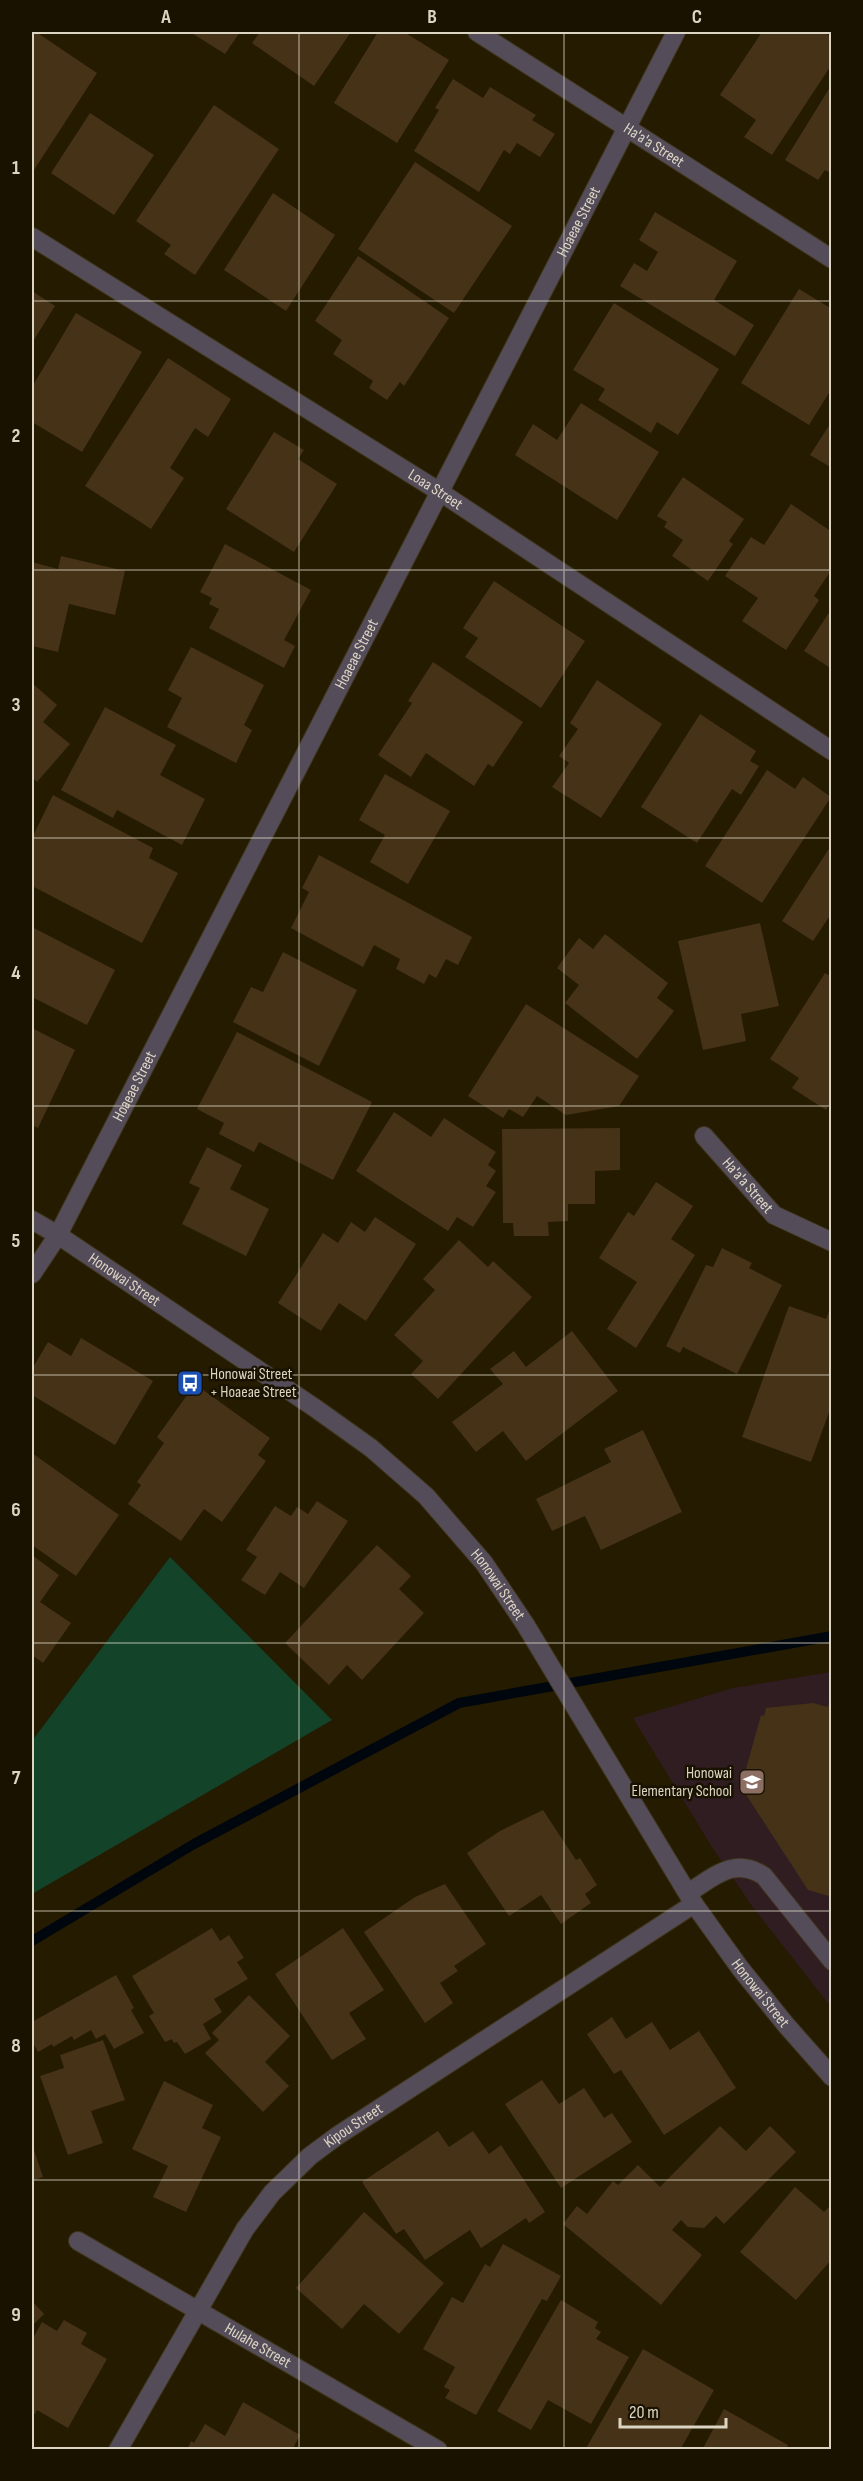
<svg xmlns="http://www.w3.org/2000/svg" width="863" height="2481" viewBox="0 0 863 2481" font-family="'Sofia Sans Condensed',sans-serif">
  <rect width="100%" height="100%" fill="#251b00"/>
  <polygon fill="#301d22" points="831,1672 831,2007 752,1906 712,1847 633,1718 733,1688"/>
  <polygon fill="#134329" points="170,1557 332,1720 32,1894 32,1741"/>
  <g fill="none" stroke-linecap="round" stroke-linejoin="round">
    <polyline stroke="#00060e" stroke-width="10" points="32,1941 194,1844 459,1703 832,1636"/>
  </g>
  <g fill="#453217">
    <polygon points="32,32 36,32 97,73 32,173"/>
    <polygon points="190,32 240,32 225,54"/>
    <polygon points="260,32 351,32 314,86 252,43"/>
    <polygon points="378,32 404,32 449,60 397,143 334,103"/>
    <polygon points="762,32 823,32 832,37 832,64 772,155 744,137 756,120 720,95"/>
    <polygon points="453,79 483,98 490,87 536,115 532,120 555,134 540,157 517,143 510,154 504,150 479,192 414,151 439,110 435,108"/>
    <polygon points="832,84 832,174 825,170 818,180 785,160"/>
    <polygon points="214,105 279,149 195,275 164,254 171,245 136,221"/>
    <polygon points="90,113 154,155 114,215 51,173"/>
    <polygon points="415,162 512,226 454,313 358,249"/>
    <polygon points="273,193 335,235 286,311 224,270"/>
    <polygon points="655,212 737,261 714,300 754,325 735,356 620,286 634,263 647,271 658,252 639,240"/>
    <polygon points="358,256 449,318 404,386 400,382 387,400 369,388 373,381 333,354 342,340 315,321"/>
    <polygon points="799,289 832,309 832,388 809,425 741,383"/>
    <polygon points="32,291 55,306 32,343"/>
    <polygon points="614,303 719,369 678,435 657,422 651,433 598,400 605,389 573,370"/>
    <polygon points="76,313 142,352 82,452 32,422 32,387"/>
    <polygon points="168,358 231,399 208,437 195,428 170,468 184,478 151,529 85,486"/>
    <polygon points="581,403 659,452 617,520 515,455 533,424 557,440"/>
    <polygon points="832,421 832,468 810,455"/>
    <polygon points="274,432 304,450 298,459 337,484 294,552 226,509"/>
    <polygon points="683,477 744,519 729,541 733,544 708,581 672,556 683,540 664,527 667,522 657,516"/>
    <polygon points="791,504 832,532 832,569 814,596 819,600 786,650 742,621 758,598 725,576 751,537 764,545"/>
    <polygon points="225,544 311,590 284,640 295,646 284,668 209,628 219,609 209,604 212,598 200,592"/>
    <polygon points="61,556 125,571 115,615 69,604 58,652 32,646 32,562 58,569"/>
    <polygon points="494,581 585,641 541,708 465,657 478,638 463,628"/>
    <polygon points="832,608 832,669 804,651"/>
    <polygon points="191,647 264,685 244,725 252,730 236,763 167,727 182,698 168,690"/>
    <polygon points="433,662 523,722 493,767 488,764 474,786 426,753 411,777 378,755 412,703 408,701"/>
    <polygon points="597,680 662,724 601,818 552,787 569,763 559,756 578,729 570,723"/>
    <polygon points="32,683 57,705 43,722 70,744 37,782 32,777"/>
    <polygon points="105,707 176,745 160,775 205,799 182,845 117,810 113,818 61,790"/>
    <polygon points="700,714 756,751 750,761 759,766 741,795 732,789 697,843 641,807"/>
    <polygon points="767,770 795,789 803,777 831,797 762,903 705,866"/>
    <polygon points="385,774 450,811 408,884 370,862 385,835 359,820"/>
    <polygon points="53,795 153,848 149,858 178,873 142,943 32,886 32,838"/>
    <polygon points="832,844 832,919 829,917 813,941 782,921"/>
    <polygon points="319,855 472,937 458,965 446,959 436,978 429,974 424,984 396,969 400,959 374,945 363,967 291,928 309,892 302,888"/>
    <polygon points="760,923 779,1006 741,1014 746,1041 703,1050 678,941"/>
    <polygon points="32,927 115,970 87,1025 32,997"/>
    <polygon points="605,934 668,983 657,998 674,1011 637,1059 565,1003 579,985 557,968 579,938 593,949"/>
    <polygon points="283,952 357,990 319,1066 233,1022 251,987 263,992"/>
    <polygon points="825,973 832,977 832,1100 826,1110 792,1088 799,1078 770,1059"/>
    <polygon points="526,1004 639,1076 619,1106 566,1115 537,1096 523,1117 509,1109 503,1118 468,1096"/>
    <polygon points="32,1028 75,1050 38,1128 32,1125"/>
    <polygon points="237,1032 372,1102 333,1180 259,1142 254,1152 219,1134 224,1123 197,1109"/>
    <polygon points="394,1112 431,1137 444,1118 496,1152 488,1165 496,1171 486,1186 496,1192 473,1227 457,1217 448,1231 356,1171"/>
    <polygon points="620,1128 620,1170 595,1171 595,1204 568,1204 568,1221 548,1222 549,1236 514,1236 513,1223 503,1223 502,1129"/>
    <polygon points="207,1147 242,1165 230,1189 269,1209 246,1256 182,1224 200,1188 189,1183"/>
    <polygon points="656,1182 693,1206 671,1239 695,1255 636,1348 607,1329 637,1282 599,1258 628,1212 634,1216"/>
    <polygon points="375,1217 416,1244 366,1321 339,1303 321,1331 278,1303 323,1233 338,1243 351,1222 365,1232"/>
    <polygon points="459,1240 488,1267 493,1261 532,1297 438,1399 411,1374 423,1361 394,1335 435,1290 423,1279"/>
    <polygon points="722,1248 752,1263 749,1268 782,1285 737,1374 683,1347 680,1353 666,1346 706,1265 713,1267"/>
    <polygon points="832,1304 832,1404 811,1462 742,1437 789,1306 826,1319"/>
    <polygon points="572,1331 618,1391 526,1461 503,1431 476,1452 452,1422 503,1384 490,1369 514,1351 526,1367"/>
    <polygon points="81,1338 153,1381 115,1445 32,1395 32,1369 48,1342 71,1356"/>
    <polygon points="195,1384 270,1438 258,1455 266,1461 222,1522 204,1509 181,1541 128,1504 141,1485 137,1482 164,1443 157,1437"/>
    <polygon points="643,1430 682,1512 601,1550 585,1516 552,1531 536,1499 611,1462 604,1449"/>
    <polygon points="32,1453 119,1515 76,1576 32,1545"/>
    <polygon points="317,1501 348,1521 304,1588 280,1572 265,1595 241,1580 257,1557 246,1550 275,1506 291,1516 297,1507 308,1514"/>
    <polygon points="377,1545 411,1576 399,1589 424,1613 362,1680 347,1665 329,1685 285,1643"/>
    <polygon points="32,1555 59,1575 40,1602 71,1623 43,1663 32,1655"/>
    <polygon points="813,1703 828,1707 829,1703 832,1704 832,1897 808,1890 741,1787 761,1715 764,1716 766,1708"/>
    <polygon points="543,1810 576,1860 580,1858 597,1885 585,1894 591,1903 561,1924 541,1895 509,1916 467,1853 500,1831"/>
    <polygon points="445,1884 486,1944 454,1966 458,1971 440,1983 453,2003 425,2023 364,1932 415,1897"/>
    <polygon points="212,1928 220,1941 229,1935 244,1958 237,1962 248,1979 214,1999 222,2012 203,2024 211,2039 185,2054 177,2042 174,2043 172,2039 165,2042 149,2016 154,2013 132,1976"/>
    <polygon points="343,1928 384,1990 349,2013 366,2039 332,2060 275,1974"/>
    <polygon points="116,1975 134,2008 131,2010 144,2033 114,2049 105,2034 96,2039 91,2030 74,2040 72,2036 53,2047 52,2044 38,2052 32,2041 32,2022"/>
    <polygon points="249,1995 290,2036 265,2062 289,2086 263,2112 205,2053 219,2040 212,2033"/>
    <polygon points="612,2017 626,2039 652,2022 670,2050 699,2031 736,2088 664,2135 621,2070 614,2074 587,2034"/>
    <polygon points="103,2040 125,2100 91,2111 103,2143 68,2155 40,2076 64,2068 60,2055"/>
    <polygon points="542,2080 559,2104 584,2088 604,2118 612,2113 632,2142 561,2188 505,2104"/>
    <polygon points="164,2081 213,2105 202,2128 221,2137 186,2212 153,2197 168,2166 132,2149"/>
    <polygon points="720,2126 746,2151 770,2126 796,2152 724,2224 716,2216 704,2228 688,2227 681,2220 672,2230 702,2255 661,2305 563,2224 577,2206 587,2214 613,2181 618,2185 638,2165 660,2187"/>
    <polygon points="438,2131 449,2147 473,2131 489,2154 501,2145 545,2212 529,2223 526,2218 481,2248 470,2230 425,2260 404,2229 396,2234 362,2182"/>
    <polygon points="32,2144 43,2177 32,2181"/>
    <polygon points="795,2187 824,2212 832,2204 832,2259 796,2300 740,2252"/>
    <polygon points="364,2212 444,2283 399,2334 364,2304 342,2329 296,2288"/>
    <polygon points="503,2244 561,2276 547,2301 542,2299 476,2415 445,2398 450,2390 444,2387 455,2367 423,2349 452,2297 463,2303 485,2264 490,2267"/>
    <polygon points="561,2300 598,2322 595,2328 601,2332 596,2339 629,2357 591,2424 548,2400 531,2430 497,2411"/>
    <polygon points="32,2301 44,2314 32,2326"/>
    <polygon points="64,2320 87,2333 81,2344 107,2359 68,2428 37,2410 35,2414 32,2412 32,2340 42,2322 57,2331"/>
    <polygon points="643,2349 714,2390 680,2450 585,2450"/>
    <polygon points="243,2402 300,2435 292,2450 187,2450 191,2441 194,2443 205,2424 225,2436"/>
    <polygon points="724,2409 788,2445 786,2450 702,2450"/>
  </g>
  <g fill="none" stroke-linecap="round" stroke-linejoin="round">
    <defs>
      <g id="minor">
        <path id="s1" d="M477,32L832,259"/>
        <path id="s2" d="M32,237L440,492L832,751"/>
        <path id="s3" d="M704,1136L774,1215L832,1242"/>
        <path id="s4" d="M32,1220L58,1235L315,1408L371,1448L426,1496L484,1563L525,1624L694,1904L740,1968L786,2025L832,2077"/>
        <path id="s5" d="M32,1274L58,1235L676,32"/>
        <path d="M688,1893C714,1877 734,1856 764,1876L832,1961"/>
        <path id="s6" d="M78,2241L438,2450"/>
        <path id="s7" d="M118,2450L245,2229L272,2193L310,2156L337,2136L694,1904"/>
      </g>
    </defs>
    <use href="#minor" stroke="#3f351b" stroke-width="20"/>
    <use href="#minor" stroke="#544d59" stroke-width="18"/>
  </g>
  <path fill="none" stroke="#dcd5c4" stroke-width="1.5" stroke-opacity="0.55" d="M299,32V2450M564,32V2450M32,301H832M32,570H832M32,838H832M32,1106H832M32,1375H832M32,1643H832M32,1911H832M32,2180H832"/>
  <defs>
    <symbol id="bus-square" viewBox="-11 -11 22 22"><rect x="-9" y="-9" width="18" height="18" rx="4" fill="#1a4fb4" stroke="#1a1200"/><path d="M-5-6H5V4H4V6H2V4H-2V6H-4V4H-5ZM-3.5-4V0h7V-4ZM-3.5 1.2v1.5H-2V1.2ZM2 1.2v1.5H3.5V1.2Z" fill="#fff"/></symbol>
    <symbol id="school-square" viewBox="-11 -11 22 22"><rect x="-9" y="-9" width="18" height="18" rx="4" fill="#8d6e63" stroke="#1a1200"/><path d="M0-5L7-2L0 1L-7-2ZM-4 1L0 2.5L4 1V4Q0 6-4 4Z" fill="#fff"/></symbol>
  </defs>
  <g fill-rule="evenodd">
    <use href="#bus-square" x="175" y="1368" width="30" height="30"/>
    <use href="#school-square" x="737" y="1767" width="30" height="30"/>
  </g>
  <g text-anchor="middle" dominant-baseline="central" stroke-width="5" stroke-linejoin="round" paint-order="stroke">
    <g font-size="16" fill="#dcd5c4" stroke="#1a1200">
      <text stroke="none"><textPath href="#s1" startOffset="210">Ha'a'a Street</textPath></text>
      <text stroke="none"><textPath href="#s5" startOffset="1186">Hoaeae Street</textPath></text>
      <text stroke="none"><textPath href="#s2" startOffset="476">Loaa Street</textPath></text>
      <text stroke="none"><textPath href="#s5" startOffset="700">Hoaeae Street</textPath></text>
      <text stroke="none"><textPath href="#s5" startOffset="214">Hoaeae Street</textPath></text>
      <text stroke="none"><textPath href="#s3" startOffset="66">Ha'a'a Street</textPath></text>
      <text stroke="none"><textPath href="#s4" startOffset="110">Honowai Street</textPath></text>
      <text stroke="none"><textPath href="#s4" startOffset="596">Honowai Street</textPath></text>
      <text stroke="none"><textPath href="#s4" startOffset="1082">Honowai Street</textPath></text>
      <text stroke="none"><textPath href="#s7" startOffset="406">Kipou Street</textPath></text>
      <text stroke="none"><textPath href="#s6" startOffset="208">Hulahe Street</textPath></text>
    </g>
    <g font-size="16" fill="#dcd5c4" stroke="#1a1200" text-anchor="start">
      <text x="210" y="1374">Honowai Street<tspan x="210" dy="18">+ Hoaeae Street</tspan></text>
      <text x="732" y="1773" text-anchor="end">Honowai<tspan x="732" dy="18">Elementary School</tspan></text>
    </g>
  </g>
  <rect width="863" height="2481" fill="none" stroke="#1a1200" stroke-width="66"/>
  <path d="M620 2418v9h106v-9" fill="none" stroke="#dcd5c4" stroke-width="3"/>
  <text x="629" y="2418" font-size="18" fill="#dcd5c4" stroke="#1a1200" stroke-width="4.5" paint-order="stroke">20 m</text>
  <rect x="33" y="33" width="797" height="2415" fill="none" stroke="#dcd5c4" stroke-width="2"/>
  <g font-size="20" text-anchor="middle" font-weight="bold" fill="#dcd5c4">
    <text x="166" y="23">A</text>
    <text x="432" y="23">B</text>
    <text x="697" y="23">C</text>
    <text x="16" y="174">1</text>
    <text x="16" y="442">2</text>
    <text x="16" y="711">3</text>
    <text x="16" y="979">4</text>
    <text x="16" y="1247">5</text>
    <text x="16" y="1516">6</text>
    <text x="16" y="1784">7</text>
    <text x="16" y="2052">8</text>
    <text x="16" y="2321">9</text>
  </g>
</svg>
